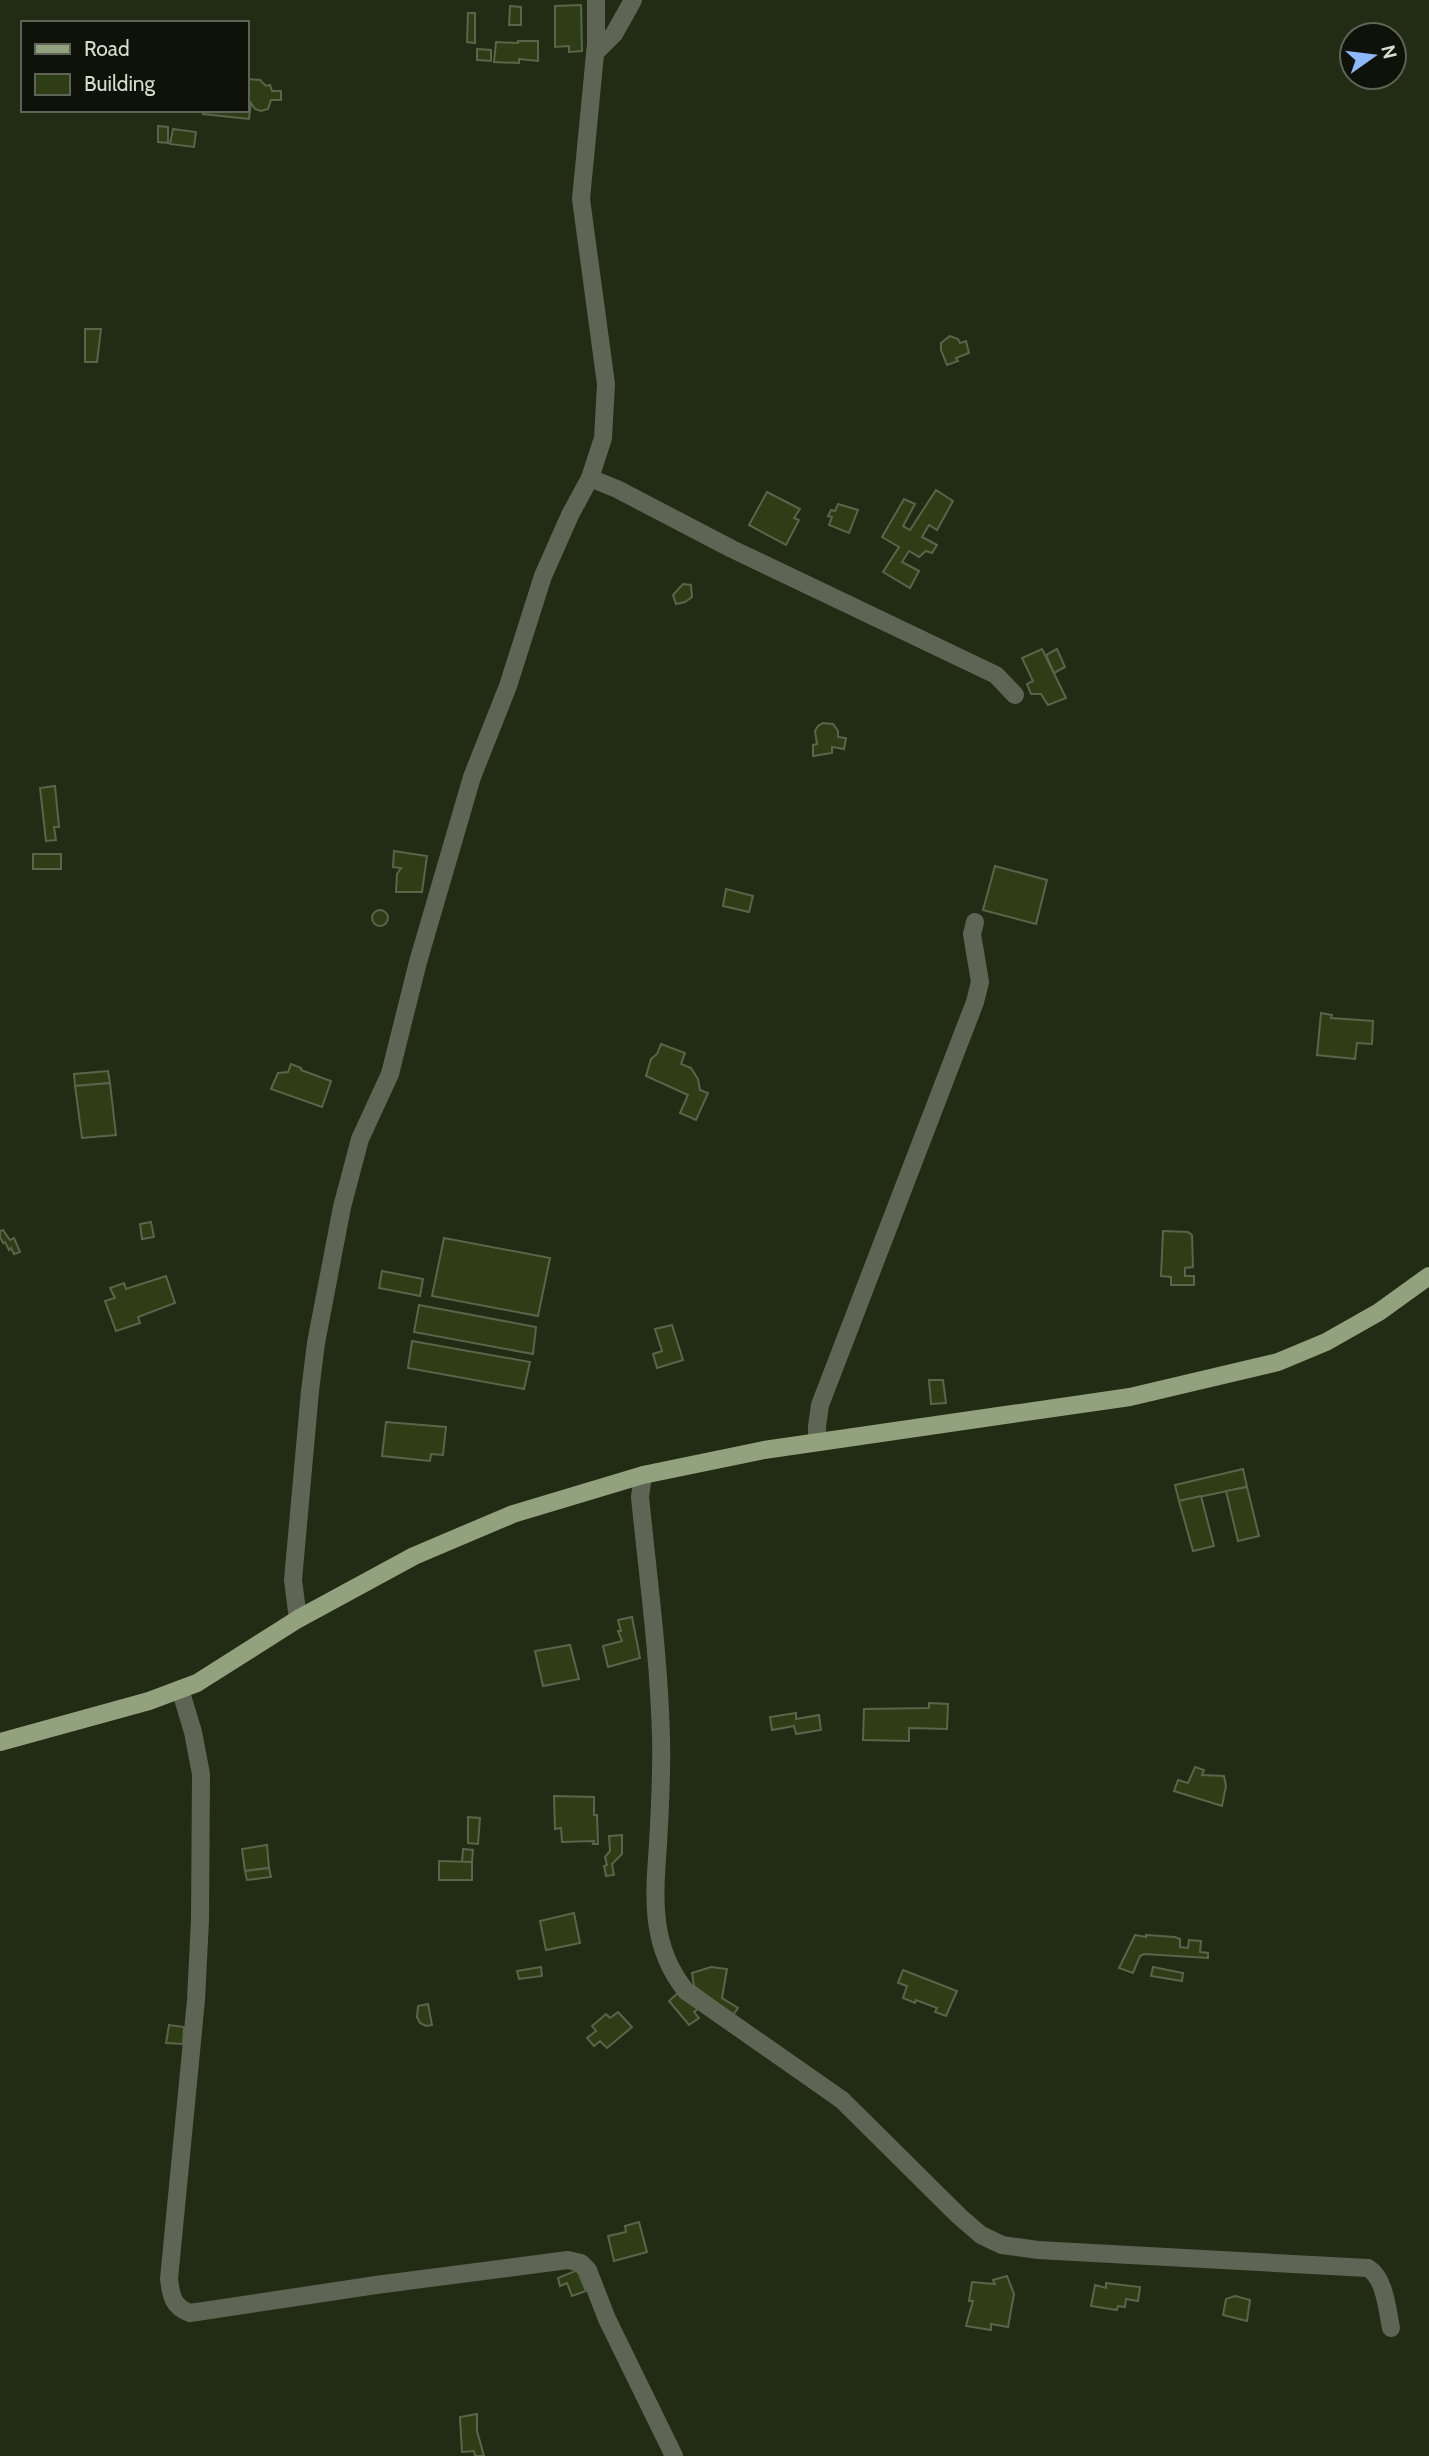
<svg xmlns="http://www.w3.org/2000/svg" width="1429" height="2456" viewBox="0 0 1429 2456" font-family="Cabin,sans-serif">
  <rect width="100%" height="100%" fill="#222c14"/>
  <g fill="#2f3d16" stroke="#5a644a" stroke-width="2">
    <polygon points="581,5 582,51 569,52 569,46 555,47 555,6"/>
    <polygon points="510,6 521,7 521,25 509,25"/>
    <polygon points="468,13 475,13 475,43 467,42"/>
    <polygon points="518,41 538,41 538,61 519,59 519,63 494,62 496,42 518,43"/>
    <polygon points="477,49 491,50 491,61 477,60"/>
    <polygon points="247,79 260,80 266,86 270,85 272,91 281,91 281,100 271,100 268,109 261,111 255,109 251,103 249,119 203,114 203,110 247,110"/>
    <polygon points="158,126 168,127 168,143 158,142"/>
    <polygon points="173,129 196,132 194,147 170,144"/>
    <polygon points="85,329 101,329 97,362 85,362"/>
    <polygon points="950,336 958,339 960,343 966,341 969,353 956,358 958,361 947,365 941,350 941,343"/>
    <polygon points="936,490 953,501 937,530 929,525 922,537 937,545 932,553 926,551 919,557 909,551 902,562 919,571 910,588 883,572 899,547 882,537 904,499 915,504 903,526 910,530"/>
    <polygon points="767,492 800,509 794,518 799,520 786,545 749,525"/>
    <polygon points="838,504 858,510 849,533 829,525 832,517 828,516 831,510 835,511"/>
    <polygon points="683,584 691,585 692,597 685,602 676,604 673,595"/>
    <polygon points="1042,649 1066,698 1048,705 1041,694 1031,694 1027,684 1033,681 1022,658"/>
    <polygon points="1057,649 1065,667 1054,673 1046,655"/>
    <polygon points="823,723 833,724 838,731 838,737 846,738 844,749 832,747 832,753 813,756 813,745 817,744 815,731 818,726"/>
    <polygon points="55,786 59,827 54,827 56,840 46,841 40,788"/>
    <polygon points="394,851 427,856 422,892 396,892 397,874 401,868 393,867"/>
    <rect x="33" y="854" width="28" height="15"/>
    <polygon points="995,866 1047,880 1036,924 983,910"/>
    <polygon points="726,889 753,896 749,912 723,906"/>
    <circle cx="380" cy="918" r="8"/>
    <polygon points="1321,1013 1332,1015 1331,1018 1373,1021 1372,1044 1357,1043 1355,1059 1317,1055"/>
    <polygon points="661,1044 685,1053 681,1064 691,1068 698,1079 700,1090 708,1093 696,1120 680,1113 688,1095 646,1076 651,1059 657,1054"/>
    <polygon points="291,1064 301,1068 301,1070 331,1081 322,1107 271,1089 278,1073 288,1072"/>
    <polygon points="108,1071 110,1083 75,1086 74,1074"/>
    <polygon points="110,1083 116,1135 82,1138 75,1086"/>
    <polygon points="151,1222 154,1237 142,1239 140,1224"/>
    <polygon points="3,1230 10,1240 14,1238 20,1252 14,1254 11,1248 9,1250 5,1242 3,1243 0,1237 0,1231"/>
    <polygon points="1163,1231 1188,1232 1192,1235 1193,1267 1185,1268 1185,1276 1194,1276 1194,1285 1171,1285 1171,1277 1161,1276"/>
    <polygon points="444,1238 550,1258 538,1316 432,1296"/>
    <polygon points="382,1271 423,1279 420,1296 379,1288"/>
    <polygon points="166,1276 175,1303 138,1317 140,1323 116,1331 105,1301 115,1298 110,1288 124,1283 126,1289"/>
    <polygon points="419,1305 536,1327 533,1354 414,1332"/>
    <polygon points="672,1325 683,1360 657,1368 653,1354 662,1351 655,1329"/>
    <polygon points="412,1341 530,1362 524,1389 408,1368"/>
    <polygon points="929,1380 943,1380 946,1403 931,1404"/>
    <polygon points="386,1422 446,1427 443,1455 431,1454 430,1461 382,1456"/>
    <polygon points="1243,1469 1247,1487 1179,1501 1175,1485"/>
    <polygon points="1247,1487 1259,1536 1238,1541 1226,1491"/>
    <polygon points="1201,1496 1214,1546 1193,1551 1179,1501"/>
    <polygon points="632,1617 640,1658 608,1667 603,1646 622,1641 618,1631 621,1631 618,1620"/>
    <polygon points="570,1645 579,1679 543,1686 535,1651"/>
    <polygon points="929,1703 948,1704 947,1729 909,1728 909,1741 863,1740 864,1709 929,1708"/>
    <polygon points="796,1713 796,1719 819,1715 821,1730 796,1734 794,1726 772,1730 770,1717"/>
    <polygon points="1195,1767 1204,1770 1202,1775 1224,1776 1226,1786 1222,1806 1174,1791 1178,1780 1188,1783"/>
    <polygon points="554,1796 594,1797 594,1815 597,1815 598,1844 593,1844 594,1841 562,1842 561,1828 555,1829"/>
    <polygon points="468,1817 480,1818 478,1844 468,1843"/>
    <polygon points="622,1835 622,1854 612,1864 614,1875 606,1876 604,1866 607,1865 605,1857 610,1851 609,1836"/>
    <polygon points="267,1845 269,1868 245,1871 242,1849"/>
    <polygon points="463,1849 473,1850 472,1862 462,1862"/>
    <polygon points="439,1861 472,1862 472,1880 439,1880"/>
    <polygon points="269,1868 271,1877 247,1880 245,1871"/>
    <polygon points="574,1913 580,1943 546,1950 540,1921"/>
    <polygon points="1135,1935 1146,1937 1146,1935 1175,1937 1180,1939 1180,1947 1188,1948 1189,1940 1201,1941 1200,1952 1208,1953 1208,1958 1144,1954 1140,1956 1133,1973 1119,1968"/>
    <polygon points="541,1967 542,1976 519,1979 517,1971"/>
    <polygon points="711,1967 727,1969 722,1998 738,2008 733,2015 694,1986 692,1973"/>
    <polygon points="1153,1967 1183,1973 1182,1981 1151,1976"/>
    <polygon points="903,1970 957,1991 946,2016 935,2012 937,2008 916,2000 915,2003 903,1998 907,1986 898,1983"/>
    <polygon points="679,1992 701,2007 694,2012 699,2018 689,2025 669,2001"/>
    <polygon points="428,2004 432,2025 426,2026 420,2023 417,2017 418,2006"/>
    <polygon points="618,2012 632,2027 607,2048 600,2041 594,2046 587,2038 596,2031 592,2026 606,2014 610,2018"/>
    <polygon points="169,2025 184,2027 183,2044 166,2043"/>
    <polygon points="639,2222 647,2252 614,2261 608,2236 626,2232 625,2226"/>
    <polygon points="575,2271 578,2272 586,2291 572,2296 567,2283 560,2286 558,2278"/>
    <polygon points="1007,2276 1014,2294 1008,2327 991,2324 991,2330 966,2326 973,2301 969,2301 972,2282 995,2284 993,2280"/>
    <polygon points="1106,2283 1140,2287 1138,2301 1126,2299 1125,2307 1118,2306 1117,2310 1091,2306 1095,2285 1106,2288"/>
    <polygon points="1235,2296 1250,2300 1247,2321 1223,2315 1226,2299"/>
    <polygon points="477,2414 477,2431 484,2456 475,2456 474,2451 462,2452 460,2417"/>
  </g>
  <g fill="none" stroke-linecap="round" stroke-linejoin="round">
    <g stroke="#5e6554" stroke-width="18">
      <polyline points="595,53 614,34 633,0"/>
      <polyline points="590,478 617,489 732,549 996,675 1015,695"/>
      <polyline points="817,1441 817,1426 820,1405 975,1002 980,982 972,934 975,922"/>
      <path d="M643,1475L640,1497C648,1577 659,1657 661,1737C662,1772 660,1809 658,1844C654,1898 650,1947 686,1991L842,2100L959,2216L981,2235L1002,2245L1038,2250L1368,2268C1385,2278 1387,2309 1391,2328"/>
      <polyline points="298,1619 293,1580 310,1391 316,1343 342,1207 360,1139 390,1074 418,962 472,777 508,686 543,576 570,515 590,478 603,438 606,384 581,199 596,44 596,0"/>
      <path d="M180,1689L193,1732L201,1774L200,1920L196,2000L169,2279C171,2296 173,2307 190,2313L376,2285L568,2260L581,2263L588,2270L607,2319L674,2456"/>
    </g>
    <polyline stroke="#93a27e" stroke-width="18" points="0,1742 149,1701 197,1683 298,1619 414,1556 513,1514 643,1475 764,1450 1130,1397 1278,1362 1326,1342 1379,1312 1429,1276"/>
  </g>
  <rect x="21" y="21" width="228" height="91" fill="#0e1208" stroke="#5e6357" stroke-width="2"/>
  <rect x="35" y="44" width="35" height="10" fill="#93a27e" stroke="#5e6357" stroke-width="2"/>
  <text x="84" y="56" font-size="21" fill="#d6ddce">Road</text>
  <rect x="35" y="74" width="35" height="21" fill="#2f3d16" stroke="#5e6357" stroke-width="2"/>
  <text x="84" y="91" font-size="21" fill="#d6ddce">Building</text>
  <g transform="translate(1373 56) rotate(76)"><circle r="33" fill="#0e1208" stroke="#5e6357" stroke-width="2"/>
  <path d="M0-5L12 26L0 18L-12 26Z" fill="#8eb9fc"/>
  <text y="-10" font-size="19" font-weight="bold" text-anchor="middle" fill="#d6ddce">N</text>
  </g>
</svg>
